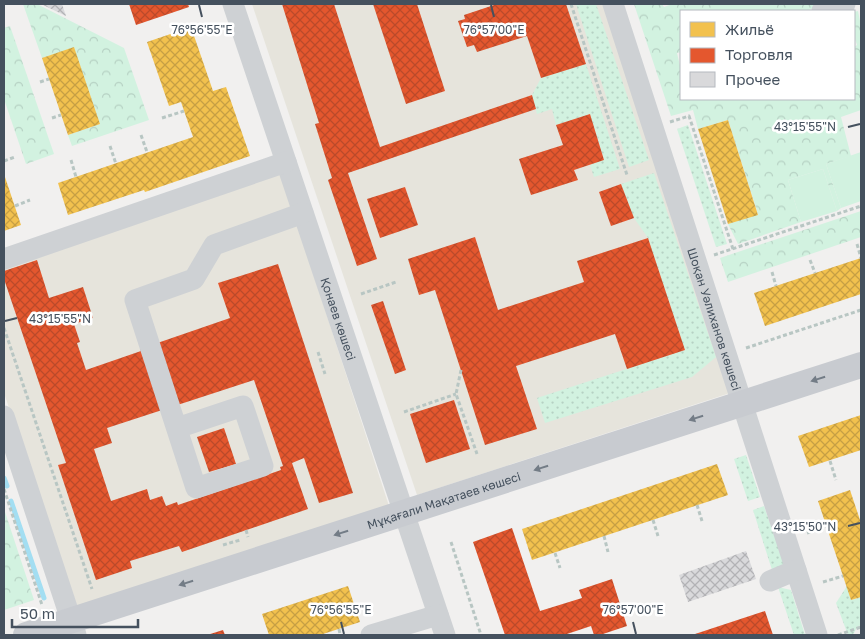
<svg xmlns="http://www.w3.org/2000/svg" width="865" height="639" viewBox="0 0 865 639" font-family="'Golos Text',sans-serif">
  <defs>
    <pattern id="grass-dots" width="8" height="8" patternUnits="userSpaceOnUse" patternTransform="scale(1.25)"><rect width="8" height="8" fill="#d2f2e0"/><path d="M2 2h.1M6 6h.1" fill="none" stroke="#b6d1c3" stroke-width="1.8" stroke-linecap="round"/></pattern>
    <pattern id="forest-crowns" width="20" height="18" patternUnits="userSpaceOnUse" patternTransform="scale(1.25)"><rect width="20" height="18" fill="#d2f2e0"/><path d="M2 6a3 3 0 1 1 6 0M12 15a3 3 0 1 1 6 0" fill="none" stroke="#b6d1c3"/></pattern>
    <pattern id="homes-cross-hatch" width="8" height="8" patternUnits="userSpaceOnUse" patternTransform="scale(1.25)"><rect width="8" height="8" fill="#f2c14e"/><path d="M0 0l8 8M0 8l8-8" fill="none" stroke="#c69f44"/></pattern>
    <pattern id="shops-cross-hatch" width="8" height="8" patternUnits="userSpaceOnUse" patternTransform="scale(1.25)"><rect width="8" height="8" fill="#e4572e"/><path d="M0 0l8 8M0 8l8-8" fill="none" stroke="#bb4a2a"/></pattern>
    <pattern id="building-cross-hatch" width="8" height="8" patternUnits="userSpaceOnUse" patternTransform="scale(1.25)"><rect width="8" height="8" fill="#d9d9db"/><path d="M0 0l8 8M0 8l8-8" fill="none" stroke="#b2b2b5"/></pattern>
  </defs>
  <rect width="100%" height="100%" fill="#f1f0ef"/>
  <g fill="#e6e4dc">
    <polygon points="252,4 604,4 730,393 417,495"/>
    <polygon points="280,172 389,506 78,609 4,393 4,266"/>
  </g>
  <g fill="url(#grass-dots)">
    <polygon points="576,4 596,4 649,160 629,167"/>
    <polygon points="586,64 620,169 594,177 590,165 604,159 590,114 556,125 552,109 537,114 532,95 541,78"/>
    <polygon points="688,125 727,244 716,247 677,129"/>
    <polygon points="654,173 716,357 692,377 545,423 537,398 685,350 648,238 634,218 621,184"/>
    <polygon points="746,455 760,497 748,501 734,459"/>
    <polygon points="764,506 785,566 772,570 753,510"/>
    <polygon points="847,586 851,600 861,597 861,625 857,627 853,635 848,635 836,603"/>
    <polygon points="778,587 791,590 805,635 794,635"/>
  </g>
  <g fill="url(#forest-crowns)">
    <polygon points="23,4 37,4 124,48 149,120 72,146 68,135 100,124 74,48 42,58"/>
    <polygon points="634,4 662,4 664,7 672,4 828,4 805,11 681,11 681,52 677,53 681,70 681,99 854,99 854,47 857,45 854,36 854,12 858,11 861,26 861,110 841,117 851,156 826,164 841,208 837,211 823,169 788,180 801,222 738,244 728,224 758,214 728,120 698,129 693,110 671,116"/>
    <polygon points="10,26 54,154 26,164 4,99 4,28"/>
    <polygon points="861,211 861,237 728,282 720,258"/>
    <polygon points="5,512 34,600 4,610 4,513"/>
  </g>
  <g fill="#d2f2e0">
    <polygon points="724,4 772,4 774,11 727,11"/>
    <polygon points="861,152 861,201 841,208 826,164"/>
    <polygon points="823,169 837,211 801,222 788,180"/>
  </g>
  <g fill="url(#homes-cross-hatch)">
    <polygon points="191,27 213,91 226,87 250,156 145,192 144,190 68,215 58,183 193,137 181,102 169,106 147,42"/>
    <polygon points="74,47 100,124 68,135 42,58"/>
    <polygon points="728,120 758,215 728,224 698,129"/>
    <polygon points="4,174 21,225 4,231"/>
    <polygon points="861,258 861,294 765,326 754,293"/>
    <polygon points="861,415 861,450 809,467 798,436"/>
    <polygon points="717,464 728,495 532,560 522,529"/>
    <polygon points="850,490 861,523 861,597 851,600 818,501"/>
    <polygon points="348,586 360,622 320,635 269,635 262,614"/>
  </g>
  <g fill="url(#shops-cross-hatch)" fill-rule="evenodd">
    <polygon points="129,4 188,4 189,7 136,25"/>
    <polygon points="282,4 334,4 380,147 532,95 536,109 348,173 377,259 357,266 328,180 332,178 315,124 319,123"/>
    <polygon points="373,4 417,4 445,91 406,104"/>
    <polygon points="497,4 566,4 586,64 541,78 527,36 477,52 474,45 467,47 458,21 465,19 464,15"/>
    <polygon points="590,114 604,160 574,170 578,180 531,195 519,159 563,145 556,125"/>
    <polygon points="621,184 634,218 611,226 599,192"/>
    <polygon points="405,187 418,225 380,238 367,199"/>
    <polygon points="475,237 498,310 584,282 577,261 648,238 685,350 627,369 615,334 516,366 537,429 485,445 435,290 419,295 408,259"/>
    <path d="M37,260L49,298L83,287L93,318L74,324L80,342L77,343L86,370L141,351L140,349L230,318L218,283L278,264L353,493L319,503L304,458L292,463L308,509L182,552L179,546L130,561L132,568L96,580L58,465L66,463L4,279V271ZM254,380L283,466L280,467L281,470L178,505L177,502L166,506L162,496L150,500L147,489L111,501L94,449L112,443L107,428Z"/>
    <polygon points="383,301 406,370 395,374 371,305"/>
    <polygon points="454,400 470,449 426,463 410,414"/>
    <polygon points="224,428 236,464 209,472 197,437"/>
    <polygon points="512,528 540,611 582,598 579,590 612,579 627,626 600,635 594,635 591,626 564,635 505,635 473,542"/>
    <polygon points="765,611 773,635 695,635 695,634"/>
    <polygon points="223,630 225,635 207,635"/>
  </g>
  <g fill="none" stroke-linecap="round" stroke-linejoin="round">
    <g stroke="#a3def2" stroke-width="5">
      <polyline points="4,478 7,486"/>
      <polyline points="11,501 44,598"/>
    </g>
  </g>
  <g fill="url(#building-cross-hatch)">
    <polygon points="41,4 62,4 66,16"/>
    <polygon points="746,551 756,579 688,602 679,575"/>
  </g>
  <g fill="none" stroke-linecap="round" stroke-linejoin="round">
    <g stroke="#b8c6c3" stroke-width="3" stroke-dasharray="4 2.5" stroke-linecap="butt">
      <polyline points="571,4 627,175"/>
      <polyline points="40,82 49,79"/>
      <polyline points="52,118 61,115"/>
      <polyline points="162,118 184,111"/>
      <polyline points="670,122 689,116 733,249"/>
      <polyline points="141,135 147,152"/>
      <polyline points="110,146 116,164"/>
      <polyline points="71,160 76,177"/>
      <polyline points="4,161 15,157"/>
      <polyline points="15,206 30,200"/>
      <polyline points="857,244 861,258"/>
      <polyline points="714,255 861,206"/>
      <polyline points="810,260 815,273"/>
      <polyline points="772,272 776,286"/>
      <polyline points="361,294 396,282"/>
      <polyline points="4,328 92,589"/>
      <polyline points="746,348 861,310"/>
      <polyline points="318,352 325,374"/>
      <polyline points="461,370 456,394 477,454"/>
      <polyline points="404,412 456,394"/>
      <polyline points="830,461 836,480"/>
      <polyline points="4,489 42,605"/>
      <polyline points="697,505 702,521"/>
      <polyline points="653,520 658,536"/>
      <polyline points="246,530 248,537"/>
      <polyline points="807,533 827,527"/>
      <polyline points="604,536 608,552"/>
      <polyline points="451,542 481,635"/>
      <polyline points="223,545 240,540"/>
      <polyline points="555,553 560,568"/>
      <polyline points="823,582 843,576"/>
      <polyline points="339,629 340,634"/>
      <polyline points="838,635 861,627"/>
    </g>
    <g stroke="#ced1d4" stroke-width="21">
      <path id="s1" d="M233,4L445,635"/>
      <path id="s2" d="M613,4L817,635"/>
      <polyline points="822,11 845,4"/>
      <polyline points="4,259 286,162"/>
      <polyline points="4,416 76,635"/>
      <polyline points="177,428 243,406 263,466 196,488 135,300 194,279 214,245 303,213"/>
      <polyline points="770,581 796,570"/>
      <polyline points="371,635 438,615"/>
    </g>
    <path stroke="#c8cbd0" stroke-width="26" id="s3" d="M26,635L861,365"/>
  </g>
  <defs><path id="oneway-solid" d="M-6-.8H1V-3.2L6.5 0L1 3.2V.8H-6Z" transform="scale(1.25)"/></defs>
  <g fill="#737c86">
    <use href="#oneway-solid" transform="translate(818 379) rotate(162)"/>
    <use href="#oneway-solid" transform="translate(696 418) rotate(162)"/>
    <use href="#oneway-solid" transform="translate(541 468) rotate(162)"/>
    <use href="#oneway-solid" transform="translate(341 533) rotate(162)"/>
    <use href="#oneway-solid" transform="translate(186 583) rotate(162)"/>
  </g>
  <path fill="none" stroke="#45515e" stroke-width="2" d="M199,5L202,17M491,5L494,17M848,127L860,124M5,321L17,318M848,526L860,523M341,622L344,634M633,622L636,634"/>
  <g text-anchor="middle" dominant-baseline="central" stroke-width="5" stroke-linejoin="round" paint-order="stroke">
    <g font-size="12" fill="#45515e" stroke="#fff">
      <text stroke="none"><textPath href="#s1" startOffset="332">Қонаев көшесі</textPath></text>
      <text stroke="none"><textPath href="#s2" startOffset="331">Шоқан Уәлиханов көшесі</textPath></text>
      <text stroke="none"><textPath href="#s3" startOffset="439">Мұқағали Мақатаев көшесі</textPath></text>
    </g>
  </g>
  <g font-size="12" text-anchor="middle" fill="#45515e" stroke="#fff" stroke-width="5" stroke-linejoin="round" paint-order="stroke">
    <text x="202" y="34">76°56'55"E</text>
    <text x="494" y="34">76°57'00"E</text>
    <text x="805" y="131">43°15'55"N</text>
    <text x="60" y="323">43°15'55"N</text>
    <text x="805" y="531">43°15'50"N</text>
    <text x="341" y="614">76°56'55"E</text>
    <text x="633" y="614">76°57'00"E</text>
  </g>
  <rect width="865" height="639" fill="none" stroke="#45515e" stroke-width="10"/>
  <rect x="680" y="10" width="175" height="90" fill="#ffffff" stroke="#b5b9bf"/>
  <rect x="690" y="22" width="25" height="15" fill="#f2c14e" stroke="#b5b9bf"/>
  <text x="725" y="35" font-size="15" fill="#45515e">Жильё</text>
  <rect x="690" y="48" width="25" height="15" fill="#e4572e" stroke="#b5b9bf"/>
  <text x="725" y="60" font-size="15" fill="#45515e">Торговля</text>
  <rect x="690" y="72" width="25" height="15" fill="#d9d9db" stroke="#b5b9bf"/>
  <text x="725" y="85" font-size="15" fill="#45515e">Прочее</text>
  <path d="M12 619v8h126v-8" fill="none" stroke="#45515e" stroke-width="2.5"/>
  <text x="20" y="619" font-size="15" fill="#45515e" stroke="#ffffff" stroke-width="4" paint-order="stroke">50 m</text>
</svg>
